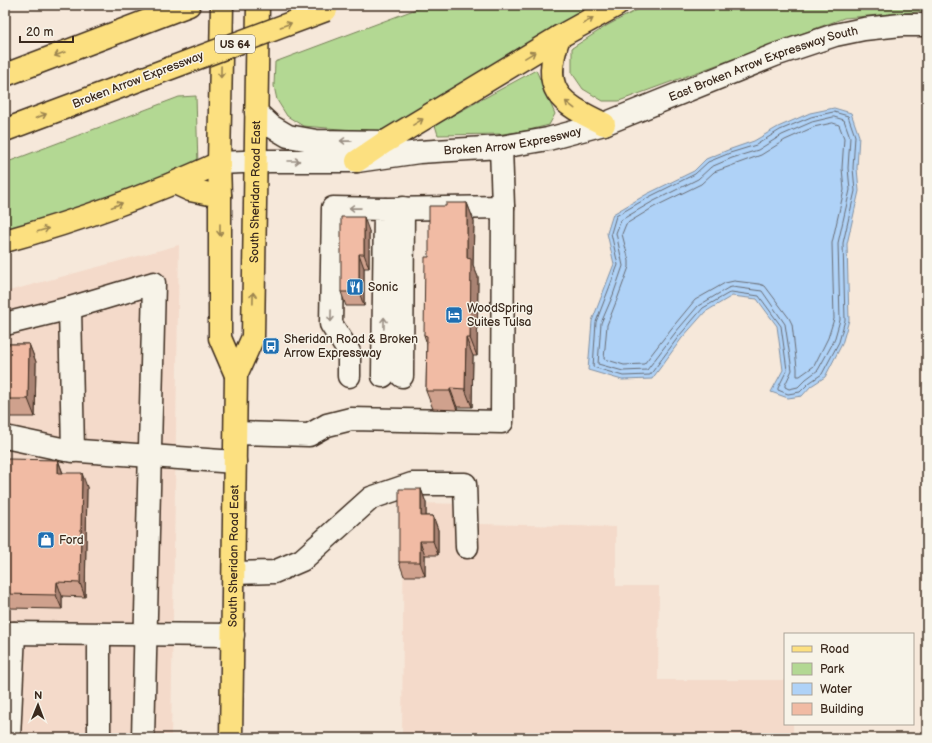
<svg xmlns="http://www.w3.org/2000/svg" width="932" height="743" viewBox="0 0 932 743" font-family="'Balsamiq Sans',sans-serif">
  <rect width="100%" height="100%" fill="#f6e8da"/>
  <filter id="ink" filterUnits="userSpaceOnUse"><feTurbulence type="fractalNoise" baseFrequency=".025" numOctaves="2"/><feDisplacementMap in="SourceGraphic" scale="8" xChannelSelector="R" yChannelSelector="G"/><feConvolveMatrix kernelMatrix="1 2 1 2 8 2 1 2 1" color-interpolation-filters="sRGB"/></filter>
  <g filter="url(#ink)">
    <g fill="#f4daca">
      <polygon points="179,245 171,738 5,738 5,292"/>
      <polygon points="404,503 477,504 477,524 616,527 616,586 659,586 658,680 785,680 785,724 793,724 793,738 402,738"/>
    </g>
    <g fill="#b3d893" stroke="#778158">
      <polygon points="427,5 601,5 393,127 377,132 303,126 287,116 277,100 274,86 275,62"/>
      <polygon points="655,5 927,5 927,11 844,18 619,101 603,101 583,89 572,73 572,48 608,25 637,10"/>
      <polygon points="536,70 555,114 549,125 525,131 502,134 438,135 435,125"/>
      <polygon points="196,96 198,166 106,199 5,230 5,163 179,97"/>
    </g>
    <polygon fill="#afd2f7" stroke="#818fa0" points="834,108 851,113 859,136 857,168 859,191 847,244 849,320 842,344 825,377 811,386 802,396 788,398 771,392 783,370 777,326 757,299 732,296 705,312 682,338 652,379 622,380 588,370 592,321 614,264 607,233 613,214 647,194 694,171 706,159 728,150 754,141 778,127 810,113"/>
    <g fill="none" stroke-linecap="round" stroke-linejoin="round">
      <g stroke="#696d75" stroke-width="1">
        <polygon points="834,112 848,116 855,136 853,168 855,191 843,243 845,320 839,342 822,374 809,383 800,392 788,394 778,390 778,388 787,370 781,326 759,296 731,292 703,308 679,336 650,375 623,376 593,367 596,322 618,265 611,233 616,216 649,197 695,174 708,162 730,153 756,145 780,130 811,117"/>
        <polygon points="834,117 844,120 850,137 848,168 850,190 838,243 840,320 834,341 818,370 806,379 798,387 789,389 785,387 785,385 792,370 785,324 762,291 732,287 728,288 698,306 675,333 647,370 623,371 598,364 601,323 613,295 623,266 616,233 621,220 652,202 698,179 711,167 732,158 758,150 782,135 812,122"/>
        <polygon points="833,123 839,125 844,138 842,168 844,190 832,243 834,319 828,338 814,366 800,376 797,376 797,368 792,324 789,318 765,286 759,284 734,281 725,283 695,300 671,329 644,364 624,365 604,359 607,325 618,297 629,267 629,261 622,234 626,224 654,207 701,184 714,172 761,155 785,140 814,127"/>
      </g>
      <defs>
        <g id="minor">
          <polyline points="256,112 271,126 288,136 316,141 385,142 395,145"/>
          <path id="s1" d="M219,163L270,161H357L419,152L501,147L548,139L604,124L775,55L835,35L864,29L901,25H927"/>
          <polyline points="388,209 503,207"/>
          <polyline points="70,308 154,283 143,738"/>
          <polyline points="5,324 70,308 73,451"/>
          <polyline points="349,376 349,352 331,324 333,208 385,209 383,376"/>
          <polyline points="402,376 403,208"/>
          <polyline points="236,433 309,435 327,425 351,419 502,422 503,207 501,147"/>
          <polyline points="5,437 66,450 235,462"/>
          <polyline points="234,573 274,572 302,560 371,498 412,484 465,484 467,547"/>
          <polyline points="5,633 233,635"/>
          <polyline points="99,634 99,738"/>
          <polyline points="9,738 14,633"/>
        </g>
        <g id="major">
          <polyline points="222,5 219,163 220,196 220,338 236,375"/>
          <path id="s2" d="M231,738L236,375L253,337L258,5"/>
        </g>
        <g id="highway">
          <path d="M559,37C541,91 558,102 604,124"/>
          <polyline points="5,75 189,5"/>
          <polyline points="5,130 144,78"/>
          <polyline points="357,161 385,142 559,37 617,5"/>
          <polyline points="175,183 190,190 220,196"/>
          <path d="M5,241C78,221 150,195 219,163"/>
        </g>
      </defs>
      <use href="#minor" stroke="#3b2a1e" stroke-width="25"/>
      <use href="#major" stroke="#3b2a1e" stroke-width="25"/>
      <use href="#highway" stroke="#3b2a1e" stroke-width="25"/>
      <use href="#minor" stroke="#f7f3e8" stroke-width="22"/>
      <use href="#major" stroke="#fce080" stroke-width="22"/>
      <use href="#highway" stroke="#fce080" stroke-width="22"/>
      <defs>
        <polyline id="highway-bridge" points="144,78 326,10"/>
      </defs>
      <use href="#highway-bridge" stroke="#3b2a1e" stroke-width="25" stroke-linecap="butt"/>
      <use href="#highway-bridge" stroke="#fce080" stroke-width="22"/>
    </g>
    <g fill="#cfa18d" stroke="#3b2a1e">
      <polygon points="467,203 474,221 473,265 478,277 477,356 473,356 472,407 457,407 457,410 433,409 426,391 427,344 424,335 446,206"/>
      <polygon points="369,231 369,268 364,268 364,306 346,306 341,292"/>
      <polygon points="5,344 29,344 36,362 35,417 5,417"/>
      <polygon points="58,460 63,473 87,487 85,597 62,596 62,609 10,608 5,594 5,482"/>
      <polygon points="421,489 426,503 426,516 433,516 438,530 438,555 425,555 425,576 404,576 399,562"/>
    </g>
    <g fill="#a98373" stroke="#3b2a1e">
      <polygon points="467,203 474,221 473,265 478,277 477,356 470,338 467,258"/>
      <polygon points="364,217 369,231 369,268 364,254"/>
      <polygon points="359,254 364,268 364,306 359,292"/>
      <polygon points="466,338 473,356 472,407 465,389"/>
      <polygon points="29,344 36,362 35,417 28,399"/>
      <polygon points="450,388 457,407 457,410 450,391"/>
      <polygon points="58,460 63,474 58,473"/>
      <polygon points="82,473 87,487 85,597 80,583"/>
      <polygon points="421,489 426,503 426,530 421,516"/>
      <polygon points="433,516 438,530 438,555 433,541"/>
      <polygon points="420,541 425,555 425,576 420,562"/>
      <polygon points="57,582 62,596 62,609 56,595"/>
    </g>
    <g fill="#f1bba4" stroke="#3b2a1e">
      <polygon points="446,203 467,203 467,258 471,259 470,338 466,338 465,389 450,388 450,391 426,391 427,336 424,335 425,257 429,257 429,206 446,206"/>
      <polygon points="341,217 364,217 364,254 359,254 359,292 341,292"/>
      <polygon points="5,344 29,344 28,399 5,399"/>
      <polygon points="7,459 58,460 58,473 82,473 80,583 57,582 56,595 5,594 5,482 6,482"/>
      <polygon points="399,489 421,489 421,516 433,516 433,541 420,541 420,562 399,562"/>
    </g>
    <defs><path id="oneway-shaft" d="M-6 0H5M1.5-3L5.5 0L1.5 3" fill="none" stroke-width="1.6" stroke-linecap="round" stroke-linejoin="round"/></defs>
    <g stroke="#9c854f">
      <use href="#oneway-shaft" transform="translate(588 21) rotate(-29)"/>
      <use href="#oneway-shaft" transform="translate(286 25) rotate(-20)"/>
      <use href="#oneway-shaft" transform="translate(60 54) rotate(159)"/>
      <use href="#oneway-shaft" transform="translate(530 55) rotate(-31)"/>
      <use href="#oneway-shaft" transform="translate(221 72) rotate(91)"/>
      <use href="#oneway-shaft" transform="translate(570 105) rotate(-142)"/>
      <use href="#oneway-shaft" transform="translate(41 116) rotate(-21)"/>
      <use href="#oneway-shaft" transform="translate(418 122) rotate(-31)"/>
      <use href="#oneway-shaft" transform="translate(117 205) rotate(-21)"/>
      <use href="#oneway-shaft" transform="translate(43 230) rotate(-17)"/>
      <use href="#oneway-shaft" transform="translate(220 230) rotate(90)"/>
      <use href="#oneway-shaft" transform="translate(253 298) rotate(-89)"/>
    </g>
    <g stroke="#998e83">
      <use href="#oneway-shaft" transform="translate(346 141) rotate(-179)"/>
      <use href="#oneway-shaft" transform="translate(294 161)"/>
      <use href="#oneway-shaft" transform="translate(355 208) rotate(-179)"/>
      <use href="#oneway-shaft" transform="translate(331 316) rotate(91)"/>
      <use href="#oneway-shaft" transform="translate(384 323) rotate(-89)"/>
    </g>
  </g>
  <defs>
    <symbol id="restaurant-square" viewBox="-11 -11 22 22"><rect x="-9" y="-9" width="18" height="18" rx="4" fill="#1f6fb2" stroke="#f7f3e8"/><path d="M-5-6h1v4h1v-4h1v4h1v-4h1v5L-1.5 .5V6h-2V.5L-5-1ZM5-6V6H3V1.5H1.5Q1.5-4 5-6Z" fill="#fff"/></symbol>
    <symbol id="hotel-square" viewBox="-11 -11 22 22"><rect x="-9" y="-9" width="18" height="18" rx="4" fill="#1f6fb2" stroke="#f7f3e8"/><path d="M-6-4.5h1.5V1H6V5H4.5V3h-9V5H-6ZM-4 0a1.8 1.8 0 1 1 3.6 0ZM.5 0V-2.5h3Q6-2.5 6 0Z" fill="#fff"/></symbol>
    <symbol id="bus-square" viewBox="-11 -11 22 22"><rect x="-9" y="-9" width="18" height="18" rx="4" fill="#1f6fb2" stroke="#f7f3e8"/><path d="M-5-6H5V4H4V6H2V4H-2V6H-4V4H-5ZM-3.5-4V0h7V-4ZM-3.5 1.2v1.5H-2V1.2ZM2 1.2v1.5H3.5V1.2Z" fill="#fff"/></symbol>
    <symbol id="shop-square" viewBox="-11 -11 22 22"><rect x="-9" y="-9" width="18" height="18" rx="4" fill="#1f6fb2" stroke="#f7f3e8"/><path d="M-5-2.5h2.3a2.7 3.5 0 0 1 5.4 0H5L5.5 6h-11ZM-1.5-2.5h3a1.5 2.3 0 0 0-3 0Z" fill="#fff"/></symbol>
  </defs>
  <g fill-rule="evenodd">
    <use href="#restaurant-square" x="345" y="277" width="20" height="20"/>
    <use href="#hotel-square" x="444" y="305" width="20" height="20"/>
    <use href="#bus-square" x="261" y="336" width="20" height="20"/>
    <use href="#shop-square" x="36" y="530" width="20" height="20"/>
  </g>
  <g text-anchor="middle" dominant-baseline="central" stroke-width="3" stroke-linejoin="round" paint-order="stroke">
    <rect fill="#f7f3e8" stroke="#73665b" stroke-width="1" x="215" y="35" width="40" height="18" rx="3"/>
    <g font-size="11" font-weight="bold" fill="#3b2a1e">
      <text x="235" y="44">US 64</text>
    </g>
    <g font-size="12" fill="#3b2a1e" stroke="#f7f3e8">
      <text stroke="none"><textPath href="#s1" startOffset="559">East Broken Arrow Expressway South</textPath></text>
      <text transform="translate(138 80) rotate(-21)">Broken Arrow Expressway</text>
      <text stroke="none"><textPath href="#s1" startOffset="295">Broken Arrow Expressway</textPath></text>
      <text stroke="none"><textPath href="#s2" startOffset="550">South Sheridan Road East</textPath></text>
      <text stroke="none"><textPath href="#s2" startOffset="182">South Sheridan Road East</textPath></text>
    </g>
    <g font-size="12" fill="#3b2a1e" stroke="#f7f3e8" text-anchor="start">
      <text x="368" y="287">Sonic</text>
      <text x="467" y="308">WoodSpring<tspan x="467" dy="14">Suites Tulsa</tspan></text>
      <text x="284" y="339">Sheridan Road &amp; Broken<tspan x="284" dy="14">Arrow Expressway</tspan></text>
      <text x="59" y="540">Ford</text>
    </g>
  </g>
  <rect width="932" height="743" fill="none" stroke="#f7f3e8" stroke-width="20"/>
  <rect x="10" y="10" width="912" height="723" fill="none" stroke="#3b2a1e" stroke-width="1.5" filter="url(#ink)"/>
  <rect x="784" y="633" width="130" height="92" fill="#f7f3e8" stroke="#aca397"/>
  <rect x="792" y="646" width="20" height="6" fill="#fce080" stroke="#aca397"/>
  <text x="820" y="653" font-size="12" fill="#3b2a1e">Road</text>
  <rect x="792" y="663" width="20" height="12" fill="#b3d893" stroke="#aca397"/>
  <text x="820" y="673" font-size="12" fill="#3b2a1e">Park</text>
  <rect x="792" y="683" width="20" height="12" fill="#afd2f7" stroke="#aca397"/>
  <text x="820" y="693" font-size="12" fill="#3b2a1e">Water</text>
  <rect x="792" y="703" width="20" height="12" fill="#f1bba4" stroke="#aca397"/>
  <text x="820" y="713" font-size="12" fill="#3b2a1e">Building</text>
  <g transform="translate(38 705) rotate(1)" stroke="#f7f3e8" stroke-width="3" paint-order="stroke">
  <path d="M0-3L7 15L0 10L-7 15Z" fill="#3b2a1e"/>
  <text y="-6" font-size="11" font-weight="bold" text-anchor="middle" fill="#3b2a1e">N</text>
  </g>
  <path d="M20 36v6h53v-6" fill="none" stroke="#3b2a1e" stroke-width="2"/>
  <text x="26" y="36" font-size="12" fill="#3b2a1e" stroke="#f7f3e8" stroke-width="3" paint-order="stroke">20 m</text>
</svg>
